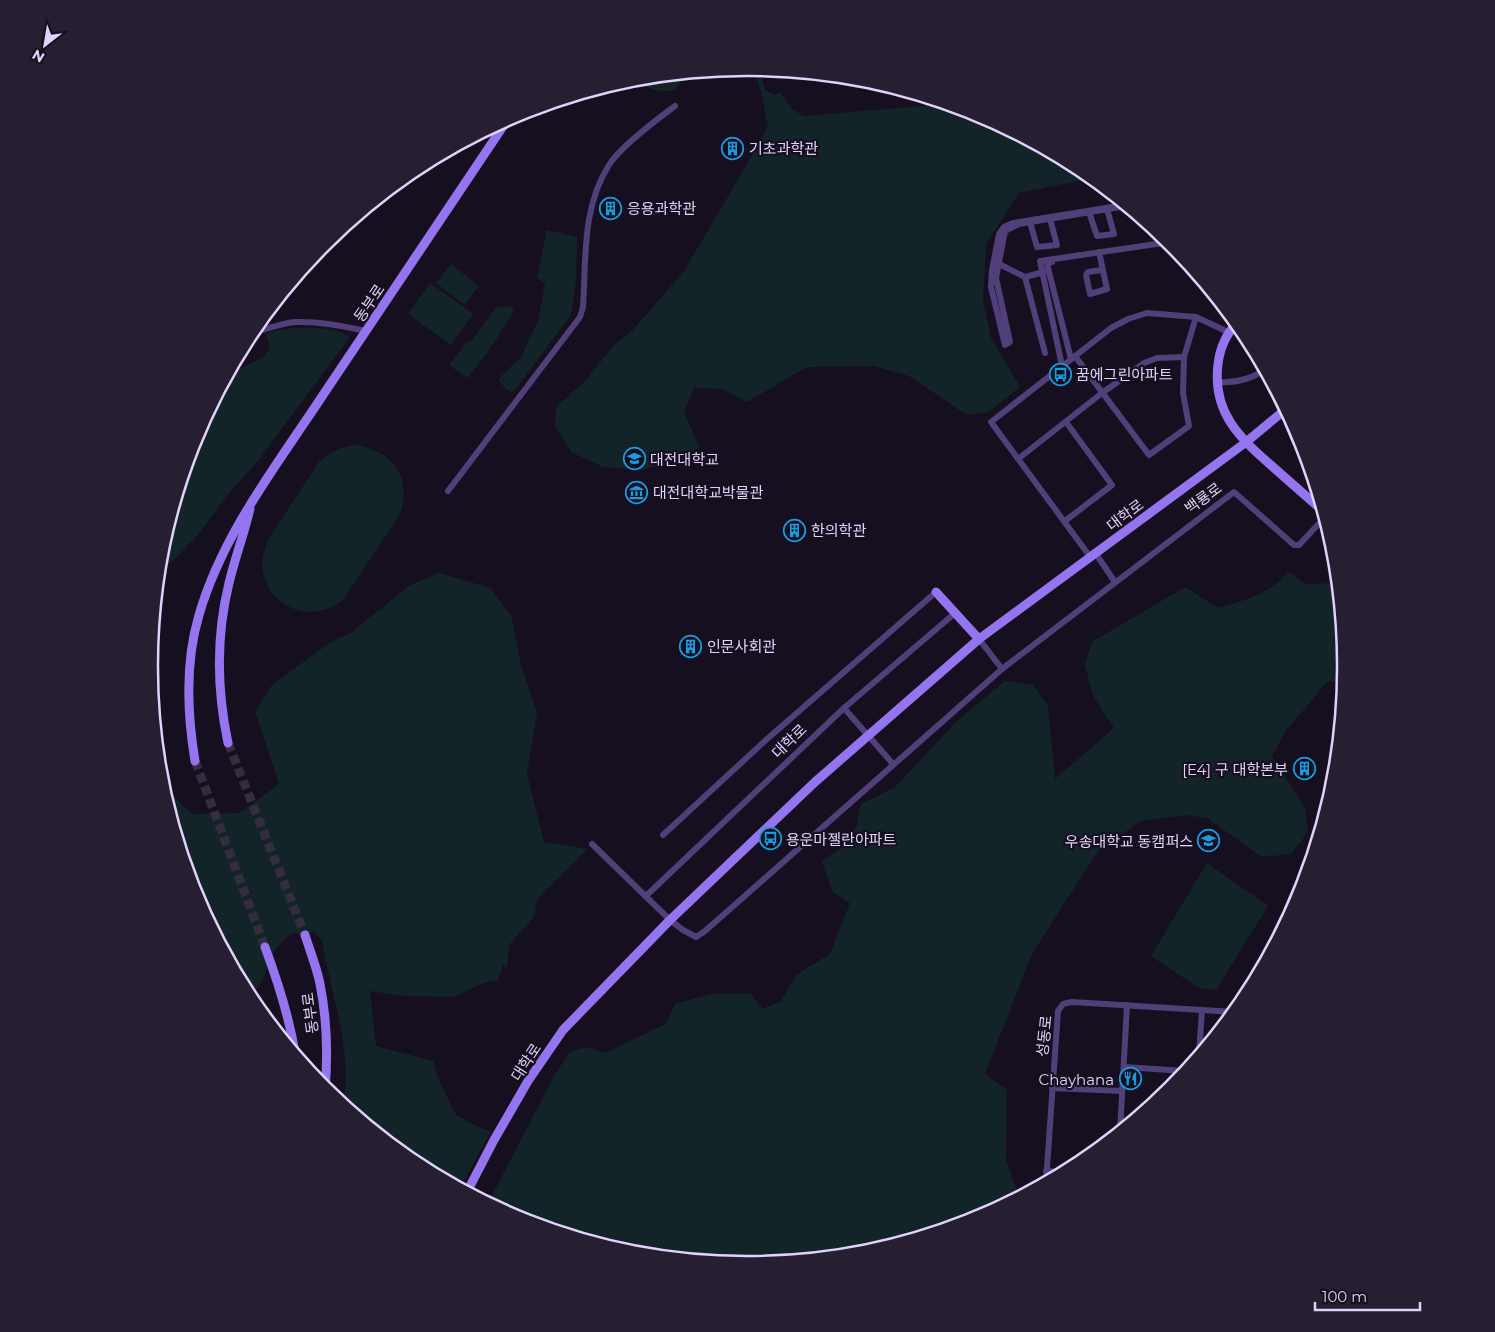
<svg xmlns="http://www.w3.org/2000/svg" width="1495" height="1332" viewBox="0 0 1495 1332" font-family="Montserrat,'Noto Sans KR',sans-serif">
  <rect width="100%" height="100%" fill="#160f1f"/>
  <g fill="#132428">
    <polygon points="754,68 760,69 765,90 775,95 780,93 793,110 804,116 946,104 977,113 1080,169 1092,178 1019,193 986,244 983,300 991,338 1020,387 988,412 967,415 909,376 874,366 807,367 747,402 722,389 694,388 684,412 699,447 686,460 641,470 603,467 571,452 555,426 556,407 586,380 615,344 633,330 684,271 736,183 768,127 762,96"/>
    <path d="M685,74L675,90C661,94 646,88 634,79Z"/>
    <polygon points="547,230 577,237 576,282 571,315 515,390 511,392 505,388 499,381 501,376 521,357 538,321 545,284 537,277"/>
    <polygon points="451,264 479,286 465,305 436,283"/>
    <polygon points="430,283 473,314 451,345 408,314"/>
    <polygon points="508,306 513,308 513,313 486,355 467,378 449,365 467,342 471,342 496,307"/>
    <path d="M291,328C312,328 332,326 350,337L258,461L225,498L196,537L158,576L161,549L195,437L228,374L262,358L270,349L266,334L274,331Z"/>
    <path d="M357,445C394,452 413,479 399,516L343,600C311,626 265,607 262,565C262,556 266,546 269,538L319,462C331,452 342,446 357,445Z"/>
    <path d="M1288,572L1306,584L1338,583L1346,666L1344,683L1328,681L1285,732L1272,757L1305,807L1308,832L1291,854L1262,857L1207,818L1185,815L1140,821L1096,854L1032,954L985,1074L1007,1090L1006,1160L1019,1196L976,1219L864,1253L747,1264L630,1253L518,1219L488,1203L554,1076L570,1052L587,1047L605,1053L666,1024L675,1004L711,994L750,993L763,1009L781,1001L796,975L830,954L850,903L832,891L822,861L842,847L857,826L860,805L894,788L957,721L1005,681L1033,685L1048,706L1055,779L1114,728L1093,696L1085,665L1092,642L1185,587L1218,608C1246,600 1268,595 1288,572Z"/>
    <path d="M440,573L490,588L511,615L521,665L537,713L527,774L544,842L588,849L537,899L534,917L509,945L507,968L503,964L498,980L483,983L454,997L405,996L370,991L376,1046L433,1061L438,1078L456,1115C468,1120 478,1129 491,1131L460,1188L415,1163L343,1104C354,1055 330,990 322,941L315,932L291,934L275,949L260,985L250,998L194,895L161,784L192,814L239,813L279,784L255,711L272,685L335,639L348,635L410,585Z"/>
    <polygon points="1207,863 1268,906 1216,990 1199,988 1151,956"/>
  </g>
  <g fill="none" stroke-linecap="round" stroke-linejoin="round">
    <g stroke="#342c40" stroke-width="9" stroke-dasharray="9 4.5" stroke-linecap="butt">
      <polyline points="228,743 305,935"/>
      <polyline points="195,761 265,947"/>
    </g>
    <g stroke="#503f79" stroke-width="6">
      <polyline points="1124,205 1013,223 1004,227 999,234 992,270 991,287 1005,345 1010,342 996,278 1005,231 1019,224 1126,206"/>
      <polyline points="1089,212 1097,236 1114,234 1107,209"/>
      <polyline points="1030,222 1037,247 1057,245 1050,219"/>
      <polyline points="1099,252 1107,289 1090,294 1086,275 1088,272 1102,270"/>
      <polyline points="1052,262 1047,264 1071,359"/>
      <polyline points="999,264 1025,277 1044,272"/>
      <polyline points="1025,277 1045,353"/>
      <path d="M250,333C266,330 280,323 296,322C319,321 344,326 366,331"/>
      <polyline points="1075,356 1149,455 1189,426 1183,393 1184,357 1196,317"/>
      <polyline points="1062,366 1040,261 1170,242"/>
      <path d="M1218,382C1236,383 1250,380 1264,370"/>
      <polyline points="1302,442 1300,444 1304,448"/>
      <polyline points="1018,459 1102,393 1144,363 1157,358 1184,357"/>
      <path d="M448,491L580,317L583,307C586,259 582,207 609,165C621,146 656,120 675,106"/>
      <polyline points="1065,521 1112,485 1066,422"/>
      <polyline points="1096,554 1115,582"/>
      <polyline points="1091,558 991,422 1111,328 1128,319 1147,313 1196,317 1228,332"/>
      <polyline points="979,639 1002,669"/>
      <polyline points="844,708 893,764"/>
      <polyline points="663,835 767,739 936,592"/>
      <polyline points="592,844 670,920 683,930 696,937 705,931 1002,669 1234,492 1294,545 1299,545 1325,517"/>
      <polyline points="647,895 844,708 955,613"/>
      <polyline points="1199,1054 1202,1010"/>
      <polyline points="1124,1067 1185,1071"/>
      <polyline points="1052,1088 1122,1091"/>
      <polyline points="1120,1131 1127,1005"/>
      <polyline points="1046,1171 1064,1172"/>
      <polyline points="1046,1182 1058,1011 1063,1004 1072,1002 1234,1012"/>
    </g>
    <g stroke="#9574ef" stroke-width="9">
      <path d="M1237,323C1225,335 1220,348 1218,364C1212,413 1240,438 1273,467C1290,482 1306,496 1323,511"/>
      <polyline points="936,592 979,639"/>
      <path d="M228,743C217,691 216,636 229,583C235,558 244,534 250,509"/>
      <path d="M195,761C187,713 185,662 199,615C223,533 277,465 323,395C385,303 447,211 508,119"/>
      <path d="M305,935C310,951 317,968 320,984C327,1019 328,1055 325,1090"/>
      <path d="M265,947C278,982 289,1016 295,1053"/>
      <polyline points="467,1192 494,1140 528,1081 563,1030 670,920 815,782 979,639 1245,443 1286,409"/>
    </g>
  </g>
  <defs>
    <symbol id="building-ring" viewBox="-11 -11 22 22"><circle r="9.5" fill="#160f1f" stroke="#199bdf" stroke-width="1.5"/><path d="M-4-6H4V6H1V3H-1V6H-4ZM-2.5-4.3h1.7v1.8h-1.7ZM.8-4.3h1.7v1.8H.8ZM-2.5-1h1.7V.8h-1.7ZM.8-1h1.7V.8H.8Z" fill="#199bdf"/></symbol>
    <symbol id="bus-ring" viewBox="-11 -11 22 22"><circle r="9.5" fill="#160f1f" stroke="#199bdf" stroke-width="1.5"/><path d="M-5-6H5V4H4V6H2V4H-2V6H-4V4H-5ZM-3.5-4V0h7V-4ZM-3.5 1.2v1.5H-2V1.2ZM2 1.2v1.5H3.5V1.2Z" fill="#199bdf"/></symbol>
    <symbol id="university-ring" viewBox="-11 -11 22 22"><circle r="9.5" fill="#160f1f" stroke="#199bdf" stroke-width="1.5"/><path d="M0-5L7-2L0 1L-7-2ZM-4 1L0 2.5L4 1V4Q0 6-4 4Z" fill="#199bdf"/></symbol>
    <symbol id="museum-ring" viewBox="-11 -11 22 22"><circle r="9.5" fill="#160f1f" stroke="#199bdf" stroke-width="1.5"/><path d="M0-6L6-3V-2H-6V-3ZM-5-1h2V3h-2ZM-1-1h2V3h-2ZM3-1h2V3H3ZM-6 4H6V6H-6Z" fill="#199bdf"/></symbol>
    <symbol id="restaurant-ring" viewBox="-11 -11 22 22"><circle r="9.5" fill="#160f1f" stroke="#199bdf" stroke-width="1.5"/><path d="M-5-6h1v4h1v-4h1v4h1v-4h1v5L-1.5 .5V6h-2V.5L-5-1ZM5-6V6H3V1.5H1.5Q1.5-4 5-6Z" fill="#199bdf"/></symbol>
  </defs>
  <g fill-rule="evenodd">
    <use href="#building-ring" x="720" y="136" width="25" height="25"/>
    <use href="#building-ring" x="598" y="196" width="25" height="25"/>
    <use href="#bus-ring" x="1048" y="362" width="25" height="25"/>
    <use href="#university-ring" x="622" y="446" width="25" height="25"/>
    <use href="#museum-ring" x="624" y="480" width="25" height="25"/>
    <use href="#building-ring" x="782" y="518" width="25" height="25"/>
    <use href="#building-ring" x="678" y="634" width="25" height="25"/>
    <use href="#building-ring" x="1292" y="756" width="25" height="25"/>
    <use href="#bus-ring" x="758" y="826" width="25" height="25"/>
    <use href="#university-ring" x="1196" y="828" width="25" height="25"/>
    <use href="#restaurant-ring" x="1118" y="1066" width="25" height="25"/>
  </g>
  <g text-anchor="middle" dominant-baseline="central" stroke-width="4.5" stroke-linejoin="round" paint-order="stroke">
    <g font-size="15" fill="#e0d2fa" stroke="#160f1f" text-anchor="start">
      <text x="749" y="148">기초과학관</text>
      <text x="627" y="208">응용과학관</text>
      <text x="1076" y="374">꿈에그린아파트</text>
      <text x="650" y="459">대전대학교</text>
      <text x="653" y="492">대전대학교박물관</text>
      <text x="811" y="530">한의학관</text>
      <text x="707" y="646">인문사회관</text>
      <text x="1288" y="769" text-anchor="end">[E4] 구 대학본부</text>
      <text x="786" y="839">용운마젤란아파트</text>
      <text x="1193" y="841" text-anchor="end">우송대학교 동캠퍼스</text>
      <text x="1114" y="1079" text-anchor="end">Chayhana</text>
    </g>
    <g font-size="15" fill="#e0d2fa" stroke="#160f1f">
      <text transform="translate(369 303) rotate(-56)">동부로</text>
      <text transform="translate(1203 498) rotate(-36)">백룡로</text>
      <text transform="translate(1125 515) rotate(-37)">대학로</text>
      <text transform="translate(789 741) rotate(-44)">대학로</text>
      <text transform="translate(310 1013) rotate(-97)">동부로</text>
      <text transform="translate(1044 1036) rotate(-84)">성동로</text>
      <text transform="translate(526 1062) rotate(-57)">대학로</text>
    </g>
  </g>
  <path d="M0 0H1495V1332H0ZM747 76H748A589 589 0 0 1 1337 665V667A589 589 0 0 1 748 1256H747A589 589 0 0 1 158 667V665A589 589 0 0 1 747 76Z" fill="#261f31" fill-rule="evenodd"/>
  <path fill="none" stroke="#e0d2fa" stroke-width="2.5" d="M747 76H748A589 589 0 0 1 1337 665V667A589 589 0 0 1 748 1256H747A589 589 0 0 1 158 667V665A589 589 0 0 1 747 76Z"/>
  <g transform="translate(45 45) rotate(211)" stroke="#160f1f" stroke-width="4" paint-order="stroke">
  <path d="M0-4L9 19L0 12L-9 19Z" fill="#e0d2fa"/>
  <text y="-8" font-size="14" font-weight="bold" text-anchor="middle" fill="#e0d2fa">N</text>
  </g>
  <path d="M1315 1302v8h105v-8" fill="none" stroke="#e0d2fa" stroke-width="2.5"/>
  <text x="1322" y="1302" font-size="15" fill="#e0d2fa" stroke="#160f1f" stroke-width="4" paint-order="stroke">100 m</text>
</svg>
